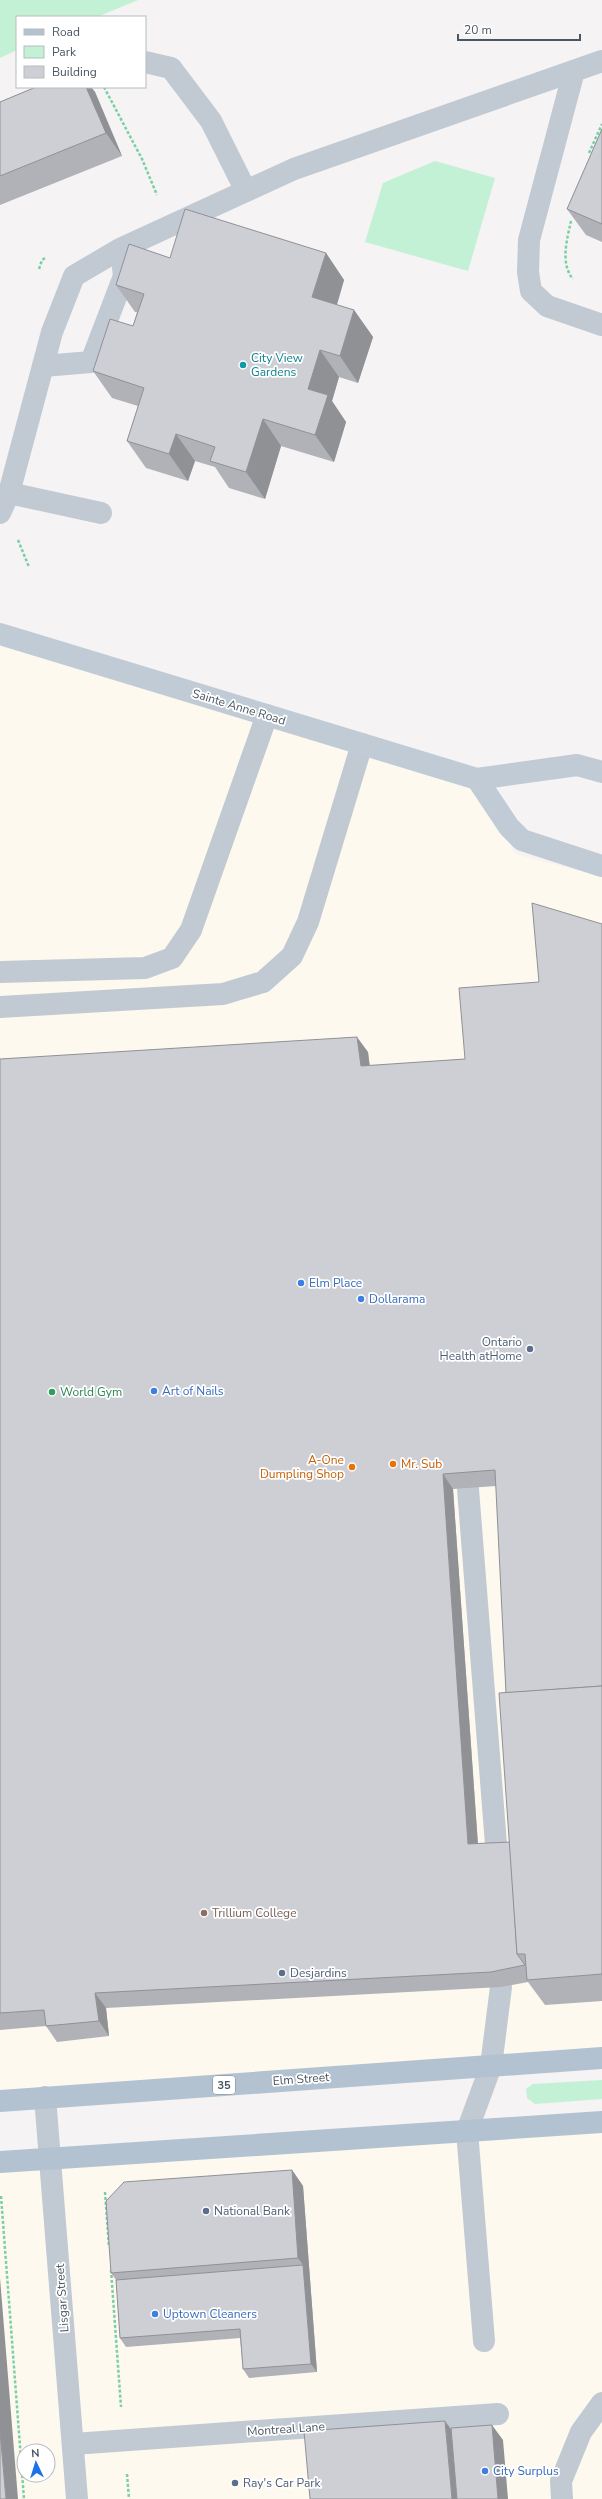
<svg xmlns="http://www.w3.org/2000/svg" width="602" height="2499" viewBox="0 0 602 2499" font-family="'Nunito Sans',sans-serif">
  <rect width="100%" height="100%" fill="#f5f3f3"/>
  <g fill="#fdf9ef" fill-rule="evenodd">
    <polygon points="0,637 475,782 515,854 602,877 602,2050 0,2092"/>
    <path d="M602,2125V2499H0V2164ZM24,2451H48V2475H24Z"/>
  </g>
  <g fill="#c3f1d5">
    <polygon points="0,0 138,0 97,17 17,17 17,50 0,58"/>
    <polygon points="435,161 495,178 468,271 365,242 383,183"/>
    <polygon points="602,2080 602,2099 535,2104 527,2098 526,2089 533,2084"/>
  </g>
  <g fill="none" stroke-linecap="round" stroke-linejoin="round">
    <g stroke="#7ad0a6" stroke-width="2.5" stroke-dasharray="3 2" stroke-linecap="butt">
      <polyline points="104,87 142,159 157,195"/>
      <polyline points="589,153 602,124"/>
      <path d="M571,221C567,239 560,264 573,279"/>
      <polyline points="39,269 42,260 45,258"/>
      <polyline points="18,540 29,567"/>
      <polyline points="105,2192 109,2247"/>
      <polyline points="1,2196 24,2499"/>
      <polyline points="111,2270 121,2407"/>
      <polyline points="127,2474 129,2499"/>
    </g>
    <g stroke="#c1cad2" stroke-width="22">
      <polyline points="145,62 171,68 211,121 246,191"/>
      <polyline points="574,71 529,240 528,272 531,291 547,306 602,325"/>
      <polyline points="43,366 91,362 124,276 122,260"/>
      <polyline points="9,493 101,513"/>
      <polyline points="0,513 9,493 52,332 74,276 120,249 294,169 602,61"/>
      <polyline points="0,972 145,968 172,958 191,930 267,715"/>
      <polyline points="0,1007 223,994 263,982 292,956 308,922 362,744"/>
      <polyline points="468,1489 497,1857"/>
      <polyline points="484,2341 467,2131 491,2066 501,1987"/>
      <polyline points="73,2444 498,2414"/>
      <polyline points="562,2499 561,2481 581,2432 602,2403"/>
    </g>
    <polyline stroke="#c1cad2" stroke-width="22" points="45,2097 77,2499"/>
    <g stroke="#c1cbd6" stroke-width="22">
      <polyline points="0,634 477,779 577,765 602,772"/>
      <polyline points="477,779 509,827 522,840 602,866"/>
    </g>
    <g stroke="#b3c2d1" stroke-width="22">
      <polyline points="0,2101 602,2058"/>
      <polyline points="0,2162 602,2122"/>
    </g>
  </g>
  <g fill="#b0b2b7" fill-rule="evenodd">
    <polygon points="36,87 91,87 95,92 122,156 0,205 0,102"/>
    <polygon points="602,129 602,242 586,235 567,209"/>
    <polygon points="326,253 344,280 337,305 354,310 373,337 358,383 339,377 332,401 346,422 334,462 281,446 265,499 229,488 215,467 195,461 188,481 146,468 127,441 138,406 112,398 93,371 133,326 137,312 135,312 116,285 170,258"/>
    <path d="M602,924V2001L545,2005L528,1982L501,1987L106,2008L109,2036L57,2042L46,2026L0,2030V1059L368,1052L370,1066L465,1059L539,982ZM496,1486L506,1693L510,1842L478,1844L453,1489Z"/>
    <polygon points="292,2170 303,2186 317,2372 249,2378 243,2369 240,2338 126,2347 120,2338 116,2280 111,2273"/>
  </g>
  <g fill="#909195">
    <polygon points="86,87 91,87 95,92 122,156 106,133"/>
    <polygon points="326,253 344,280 331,324 312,297"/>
    <polygon points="354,310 373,337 358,383 340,356"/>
    <polygon points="320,350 339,377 332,401 346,422 334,462 315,435 308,389"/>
    <polygon points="263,419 281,446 265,499 246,472"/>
    <polygon points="176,434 195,461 188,481 169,454"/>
    <polygon points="357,1037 368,1052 371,1082 361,1066"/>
    <polygon points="443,1474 453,1489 479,1860 468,1844"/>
    <polygon points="95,1993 106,2008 109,2036 99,2021"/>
    <polygon points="292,2170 303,2186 317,2372 311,2364 303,2265 298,2258"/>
    <polygon points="0,2278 18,2499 6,2499 0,2431"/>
    <polygon points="445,2421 462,2444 466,2499 452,2499"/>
    <polygon points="492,2425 503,2440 508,2499 498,2499"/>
  </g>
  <g fill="#cdcfd5" stroke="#909195">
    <polygon points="36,87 86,87 106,133 0,176 0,102"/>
    <polygon points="602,129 602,224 567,209"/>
    <polygon points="185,209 326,253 312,297 354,310 340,356 320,350 308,389 328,395 315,435 263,419 246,472 210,461 215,447 176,434 169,454 127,441 144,388 93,371 110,319 133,326 144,294 116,285 129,244 170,258"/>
    <polygon points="532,903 602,924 602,1686 506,1693 495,1470 443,1474 468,1844 510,1842 517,1954 525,1965 491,1972 95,1993 99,2021 46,2026 44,2010 0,2013 0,1059 357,1037 361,1066 465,1059 459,988 539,982"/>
    <polygon points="602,1686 602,1974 527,1980 525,1954 517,1954 499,1693"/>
    <polygon points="292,2170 298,2258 111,2273 106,2201 124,2182"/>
    <polygon points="303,2265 311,2364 243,2369 240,2329 120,2338 116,2280"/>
    <polygon points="445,2421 452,2499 310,2499 304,2431"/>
    <polygon points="492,2425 498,2499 457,2499 451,2428"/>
    <polygon points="0,2431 6,2499 0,2499"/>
  </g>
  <circle fill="#0f9aa8" stroke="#fff" stroke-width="1.5" cx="243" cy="365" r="4"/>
  <g fill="#3f7fe0" stroke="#fff" stroke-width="1.5">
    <circle cx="301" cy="1283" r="4"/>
    <circle cx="361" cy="1299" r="4"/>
    <circle cx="154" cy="1391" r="4"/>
    <circle cx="155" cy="2314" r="4"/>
    <circle cx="485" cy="2471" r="4"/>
  </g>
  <g fill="#5c6f8a" stroke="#fff" stroke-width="1.5">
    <circle cx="530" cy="1349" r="4"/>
    <circle cx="282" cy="1973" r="4"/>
    <circle cx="206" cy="2211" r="4"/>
    <circle cx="235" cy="2483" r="4"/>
  </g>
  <circle fill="#2e9e5b" stroke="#fff" stroke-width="1.5" cx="52" cy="1392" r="4"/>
  <g fill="#e8710a" stroke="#fff" stroke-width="1.5">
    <circle cx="393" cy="1464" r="4"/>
    <circle cx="352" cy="1467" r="4"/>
  </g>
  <circle fill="#8d6e63" stroke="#fff" stroke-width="1.5" cx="204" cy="1913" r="4"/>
  <g text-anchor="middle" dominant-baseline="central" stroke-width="3.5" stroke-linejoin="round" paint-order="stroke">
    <rect fill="#fff" stroke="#808990" stroke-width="1" x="213" y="2076" width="22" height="18" rx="3"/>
    <g font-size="11" font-weight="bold" fill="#4a5661">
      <text x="224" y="2085">35</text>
    </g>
    <g font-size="12" fill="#0d838f" stroke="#fff" text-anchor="start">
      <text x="251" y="358">City View<tspan x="251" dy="14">Gardens</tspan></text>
    </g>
    <g font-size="12" fill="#4a5661" stroke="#fff">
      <text transform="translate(239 707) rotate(17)">Sainte Anne Road</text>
      <text transform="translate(301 2079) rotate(-4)">Elm Street</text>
      <text transform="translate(62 2298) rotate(-94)">Lisgar Street</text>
      <text transform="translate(286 2429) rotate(-4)">Montreal Lane</text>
    </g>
    <g font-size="12" fill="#366cbe" stroke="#fff" text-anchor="start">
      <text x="309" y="1283">Elm Place</text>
      <text x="369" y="1299">Dollarama</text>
      <text x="162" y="1391">Art of Nails</text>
      <text x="163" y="2314">Uptown Cleaners</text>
      <text x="493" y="2471">City Surplus</text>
    </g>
    <g font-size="12" fill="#4e5e75" stroke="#fff" text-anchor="start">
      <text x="522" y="1342" text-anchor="end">Ontario<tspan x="522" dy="14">Health atHome</tspan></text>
      <text x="290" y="1973">Desjardins</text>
      <text x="214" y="2211">National Bank</text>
      <text x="243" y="2483">Ray's Car Park</text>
    </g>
    <g font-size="12" fill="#27864d" stroke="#fff" text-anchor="start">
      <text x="60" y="1392">World Gym</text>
    </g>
    <g font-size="12" fill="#c56008" stroke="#fff" text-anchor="end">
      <text x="344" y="1460">A-One<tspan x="344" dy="14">Dumpling Shop</tspan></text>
      <text x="401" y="1464" text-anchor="start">Mr. Sub</text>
    </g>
    <g font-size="12" fill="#785e54" stroke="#fff" text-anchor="start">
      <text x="212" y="1913">Trillium College</text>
    </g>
  </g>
  <rect x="16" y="16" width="130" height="72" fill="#ffffff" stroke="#b7bbc0"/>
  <rect x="24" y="29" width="20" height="6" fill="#b3c2d1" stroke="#b7bbc0"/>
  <text x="52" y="36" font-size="12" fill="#4a5661">Road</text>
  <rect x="24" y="46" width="20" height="12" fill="#c3f1d5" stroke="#b7bbc0"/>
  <text x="52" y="56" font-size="12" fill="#4a5661">Park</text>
  <rect x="24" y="66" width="20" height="12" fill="#cdcfd5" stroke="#b7bbc0"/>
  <text x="52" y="76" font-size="12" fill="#4a5661">Building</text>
  <g transform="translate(36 2463) rotate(356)"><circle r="19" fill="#ffffff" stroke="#b7bbc0"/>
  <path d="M0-3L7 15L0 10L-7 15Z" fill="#1a73e8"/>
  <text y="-6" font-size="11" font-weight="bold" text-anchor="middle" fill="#4a5661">N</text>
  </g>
  <path d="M458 34v6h122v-6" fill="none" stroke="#4a5661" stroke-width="2"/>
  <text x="464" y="34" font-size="12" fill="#4a5661" stroke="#ffffff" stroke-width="3" paint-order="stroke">20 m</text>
</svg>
